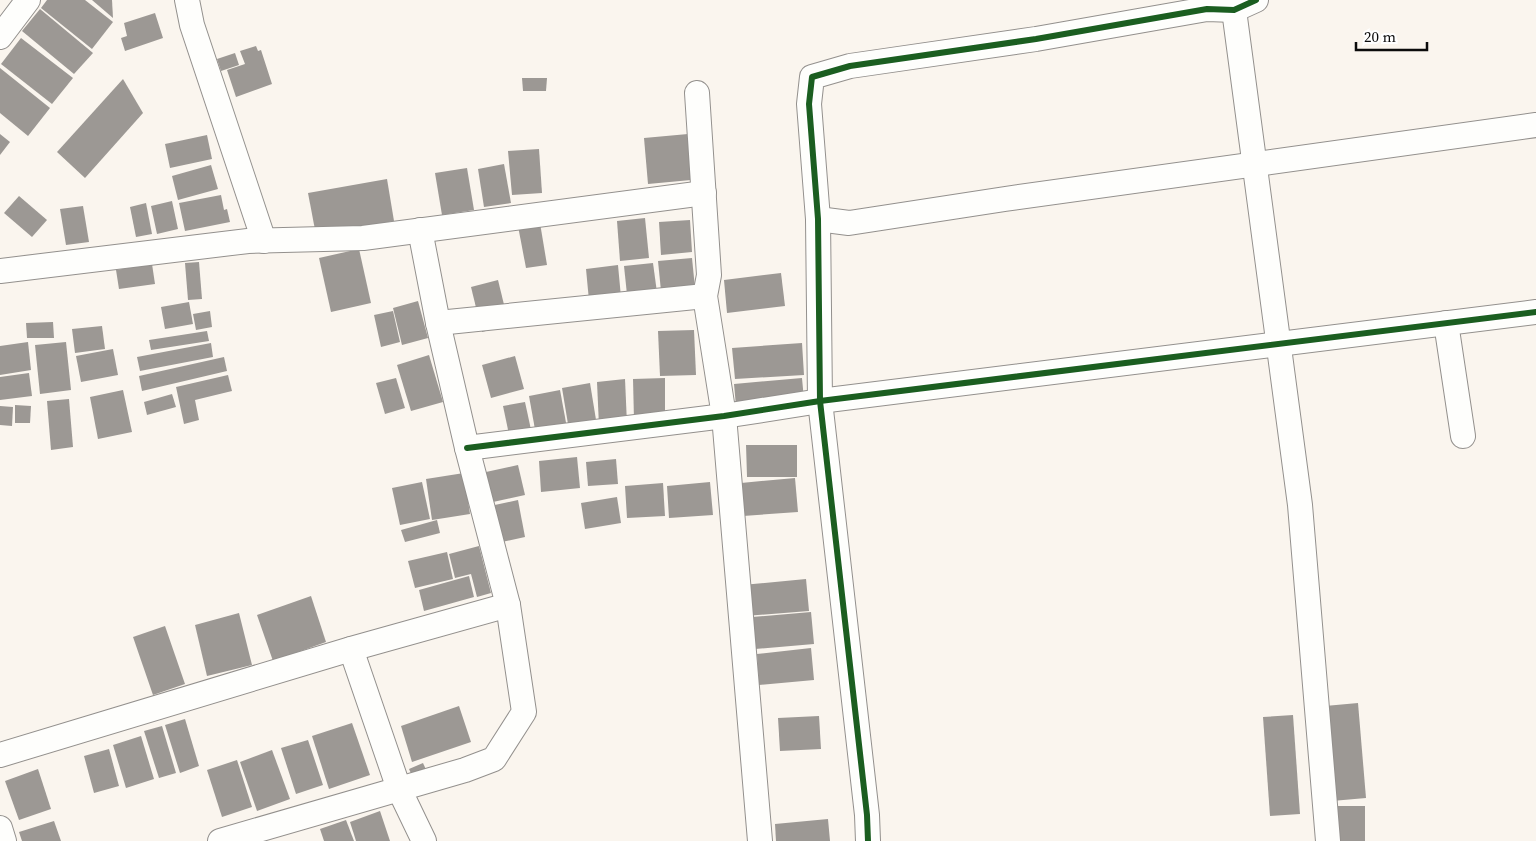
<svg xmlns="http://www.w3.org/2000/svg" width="1536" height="841" viewBox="0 0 1536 841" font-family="'Source Serif 4',serif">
  <rect width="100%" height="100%" fill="#faf5ee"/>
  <g fill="#9c9894">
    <polygon points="47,0 85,0 113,22 92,49 41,8"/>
    <polygon points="92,0 112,0 113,18"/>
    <polygon points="40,9 93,53 74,74 22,31"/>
    <polygon points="155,13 163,38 125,51 121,38 127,36 124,23"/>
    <polygon points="21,38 73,78 52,104 1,64"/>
    <polygon points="256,46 258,51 261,50 272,84 236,97 227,70 245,64 240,51"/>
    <polygon points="235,53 239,65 221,71 217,59"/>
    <polygon points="0,68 50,108 28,136 0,113"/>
    <polygon points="522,78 547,78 546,91 523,91"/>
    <polygon points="123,79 143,113 85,178 57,152"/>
    <polygon points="0,134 10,142 0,155"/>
    <polygon points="688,134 691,180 648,184 644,138"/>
    <polygon points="207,135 212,159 170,168 165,144"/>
    <polygon points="539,149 542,193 512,195 508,151"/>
    <polygon points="504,164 511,203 484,207 478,169"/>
    <polygon points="211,165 218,189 178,200 172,176"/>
    <polygon points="467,168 474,210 442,215 435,173"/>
    <polygon points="387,179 394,221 316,235 308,193"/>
    <polygon points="221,195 224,210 227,209 230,222 185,231 179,203"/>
    <polygon points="19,196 47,220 32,237 4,213"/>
    <polygon points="172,201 178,229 157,234 151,206"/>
    <polygon points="146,203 152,234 136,237 130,207"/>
    <polygon points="83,206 89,242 66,245 60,209"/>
    <polygon points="645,218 649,258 620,261 617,221"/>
    <polygon points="690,220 692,252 661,255 659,222"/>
    <polygon points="540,223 547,265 526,268 518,226"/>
    <polygon points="359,249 371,303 331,312 319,258"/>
    <polygon points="692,258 696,298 662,301 658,261"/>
    <polygon points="199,262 202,299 188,300 185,263"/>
    <polygon points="653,263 658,300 628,304 624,266"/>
    <polygon points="152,264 155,284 119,289 116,270"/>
    <polygon points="618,265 622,308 590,311 586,269"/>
    <polygon points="781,273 785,306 727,313 724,280"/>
    <polygon points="498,280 509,325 482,332 471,287"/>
    <polygon points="418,301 428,338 402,345 393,308"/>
    <polygon points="189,302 193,324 165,329 161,307"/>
    <polygon points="210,311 212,327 196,330 193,314"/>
    <polygon points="393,311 400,342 381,347 374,315"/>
    <polygon points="53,322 54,338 27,338 26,323"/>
    <polygon points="102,326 105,349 75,353 72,329"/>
    <polygon points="694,330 696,375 660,376 658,331"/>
    <polygon points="207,331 209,341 151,350 149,340"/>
    <polygon points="28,342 31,370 0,375 0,346"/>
    <polygon points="66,342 71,390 40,394 35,345"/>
    <polygon points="211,343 213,357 140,371 137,357"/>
    <polygon points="802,343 804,375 735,379 732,348"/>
    <polygon points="113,349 118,375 81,382 76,356"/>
    <polygon points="429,355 443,402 411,411 397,365"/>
    <polygon points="515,356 524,389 491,398 482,365"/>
    <polygon points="224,357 227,371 142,391 139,376"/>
    <polygon points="29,373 32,396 0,400 0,377"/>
    <polygon points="228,375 232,391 195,400 199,420 184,424 176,387"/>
    <polygon points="396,378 405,408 385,414 376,383"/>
    <polygon points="665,378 665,419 634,420 633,379"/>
    <polygon points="802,378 805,411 737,417 734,384"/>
    <polygon points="625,379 627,424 599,426 597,382"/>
    <polygon points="590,383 597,426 569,430 562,388"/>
    <polygon points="123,390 132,432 98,439 90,397"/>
    <polygon points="560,390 567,428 536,435 529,396"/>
    <polygon points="172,394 176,407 147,415 144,402"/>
    <polygon points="69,399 73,447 51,450 47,401"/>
    <polygon points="525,402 533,439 511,444 503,406"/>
    <polygon points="15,405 31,406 30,423 15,423"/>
    <polygon points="0,406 13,407 12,426 0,425"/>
    <polygon points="746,445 797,445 797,477 747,477"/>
    <polygon points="577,457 580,488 541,492 539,461"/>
    <polygon points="616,459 618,484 588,486 586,462"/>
    <polygon points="518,465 525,495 493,502 486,472"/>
    <polygon points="464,473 470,514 432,520 426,479"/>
    <polygon points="795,478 798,512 743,516 741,483"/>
    <polygon points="422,482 430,519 400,525 392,488"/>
    <polygon points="710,482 713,515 669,518 667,486"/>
    <polygon points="663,483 665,516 627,518 625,486"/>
    <polygon points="617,497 621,523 585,529 581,503"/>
    <polygon points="518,500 525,537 497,543 490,506"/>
    <polygon points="437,520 440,533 405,542 401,530"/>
    <polygon points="479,546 491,593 477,597 471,574 455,578 449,554"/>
    <polygon points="447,552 453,579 415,588 408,561"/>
    <polygon points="469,576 474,597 424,611 419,590"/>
    <polygon points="806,579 809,611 745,616 742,585"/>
    <polygon points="311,596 326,642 273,661 257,615"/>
    <polygon points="811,612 814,644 755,649 752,617"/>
    <polygon points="239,613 252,665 207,676 195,625"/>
    <polygon points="165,626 185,684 153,695 133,637"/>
    <polygon points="811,648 814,680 759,685 757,654"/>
    <polygon points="1358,703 1366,798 1332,801 1325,706"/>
    <polygon points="459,706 471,742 412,762 401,726"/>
    <polygon points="1293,715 1300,814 1270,816 1263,717"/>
    <polygon points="819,716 821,749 780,751 778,718"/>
    <polygon points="185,719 199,766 180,773 165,725"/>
    <polygon points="352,723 370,775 329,789 312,736"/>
    <polygon points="162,726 176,773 159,778 144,731"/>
    <polygon points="141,736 154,779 126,788 113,745"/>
    <polygon points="308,740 323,785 296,794 281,748"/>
    <polygon points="109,749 119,786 94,793 84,756"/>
    <polygon points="272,750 290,799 257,811 240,762"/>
    <polygon points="237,760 252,807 222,817 207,770"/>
    <polygon points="423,763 432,783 418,789 409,769"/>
    <polygon points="38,769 51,809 19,820 5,781"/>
    <rect x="1331" y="806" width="34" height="35"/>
    <polygon points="380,811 390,841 356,841 350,822"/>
    <polygon points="828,819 830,841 776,841 775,824"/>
    <polygon points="346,820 354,841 324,841 320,829"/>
    <polygon points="54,821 61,841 22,841 19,832"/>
  </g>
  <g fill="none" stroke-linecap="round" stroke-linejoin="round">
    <defs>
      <g id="street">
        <polyline points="187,0 192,25 264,241"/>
        <polyline points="1234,10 1300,505 1328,841"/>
        <polyline points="0,37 28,0"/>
        <polyline points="697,93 709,275 705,296 724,416 760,841"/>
        <polyline points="818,219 849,223 1005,199 1536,125"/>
        <polyline points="0,271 248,241 363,238 704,193"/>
        <polyline points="438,323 705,296"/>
        <polyline points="1446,323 1463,436"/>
        <polyline points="467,448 724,416 820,401 1536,312"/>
        <polyline points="351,649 399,789 424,841"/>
        <polyline points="0,755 351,649 508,605"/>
        <polyline points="0,828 4,841"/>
        <polyline points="220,841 465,770 494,759 524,712 508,605 467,448 438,323 420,230"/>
        <polyline points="868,841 867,815 820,401 818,219 809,104 812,77 850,66 1036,39 1207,9 1234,10 1256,0"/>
      </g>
    </defs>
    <use href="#street" stroke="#93908d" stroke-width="26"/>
    <use href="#street" stroke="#fefefc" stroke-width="24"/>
    <defs>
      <g id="cycleway">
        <polyline points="467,448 724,416 820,401 1536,312"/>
        <polyline points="868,841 867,815 820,401 818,219 809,104 812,77 850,66 1036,39 1207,9 1234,10 1256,0"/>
      </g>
    </defs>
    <use href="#cycleway" stroke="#fff" stroke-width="9"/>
    <use href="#cycleway" stroke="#1b5e20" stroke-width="6"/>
  </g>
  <path d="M1356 42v8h71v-8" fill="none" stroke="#0b0b0b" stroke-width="2.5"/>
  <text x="1364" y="42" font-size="15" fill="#0b0b0b" stroke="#ffffff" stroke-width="4" paint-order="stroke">20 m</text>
</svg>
